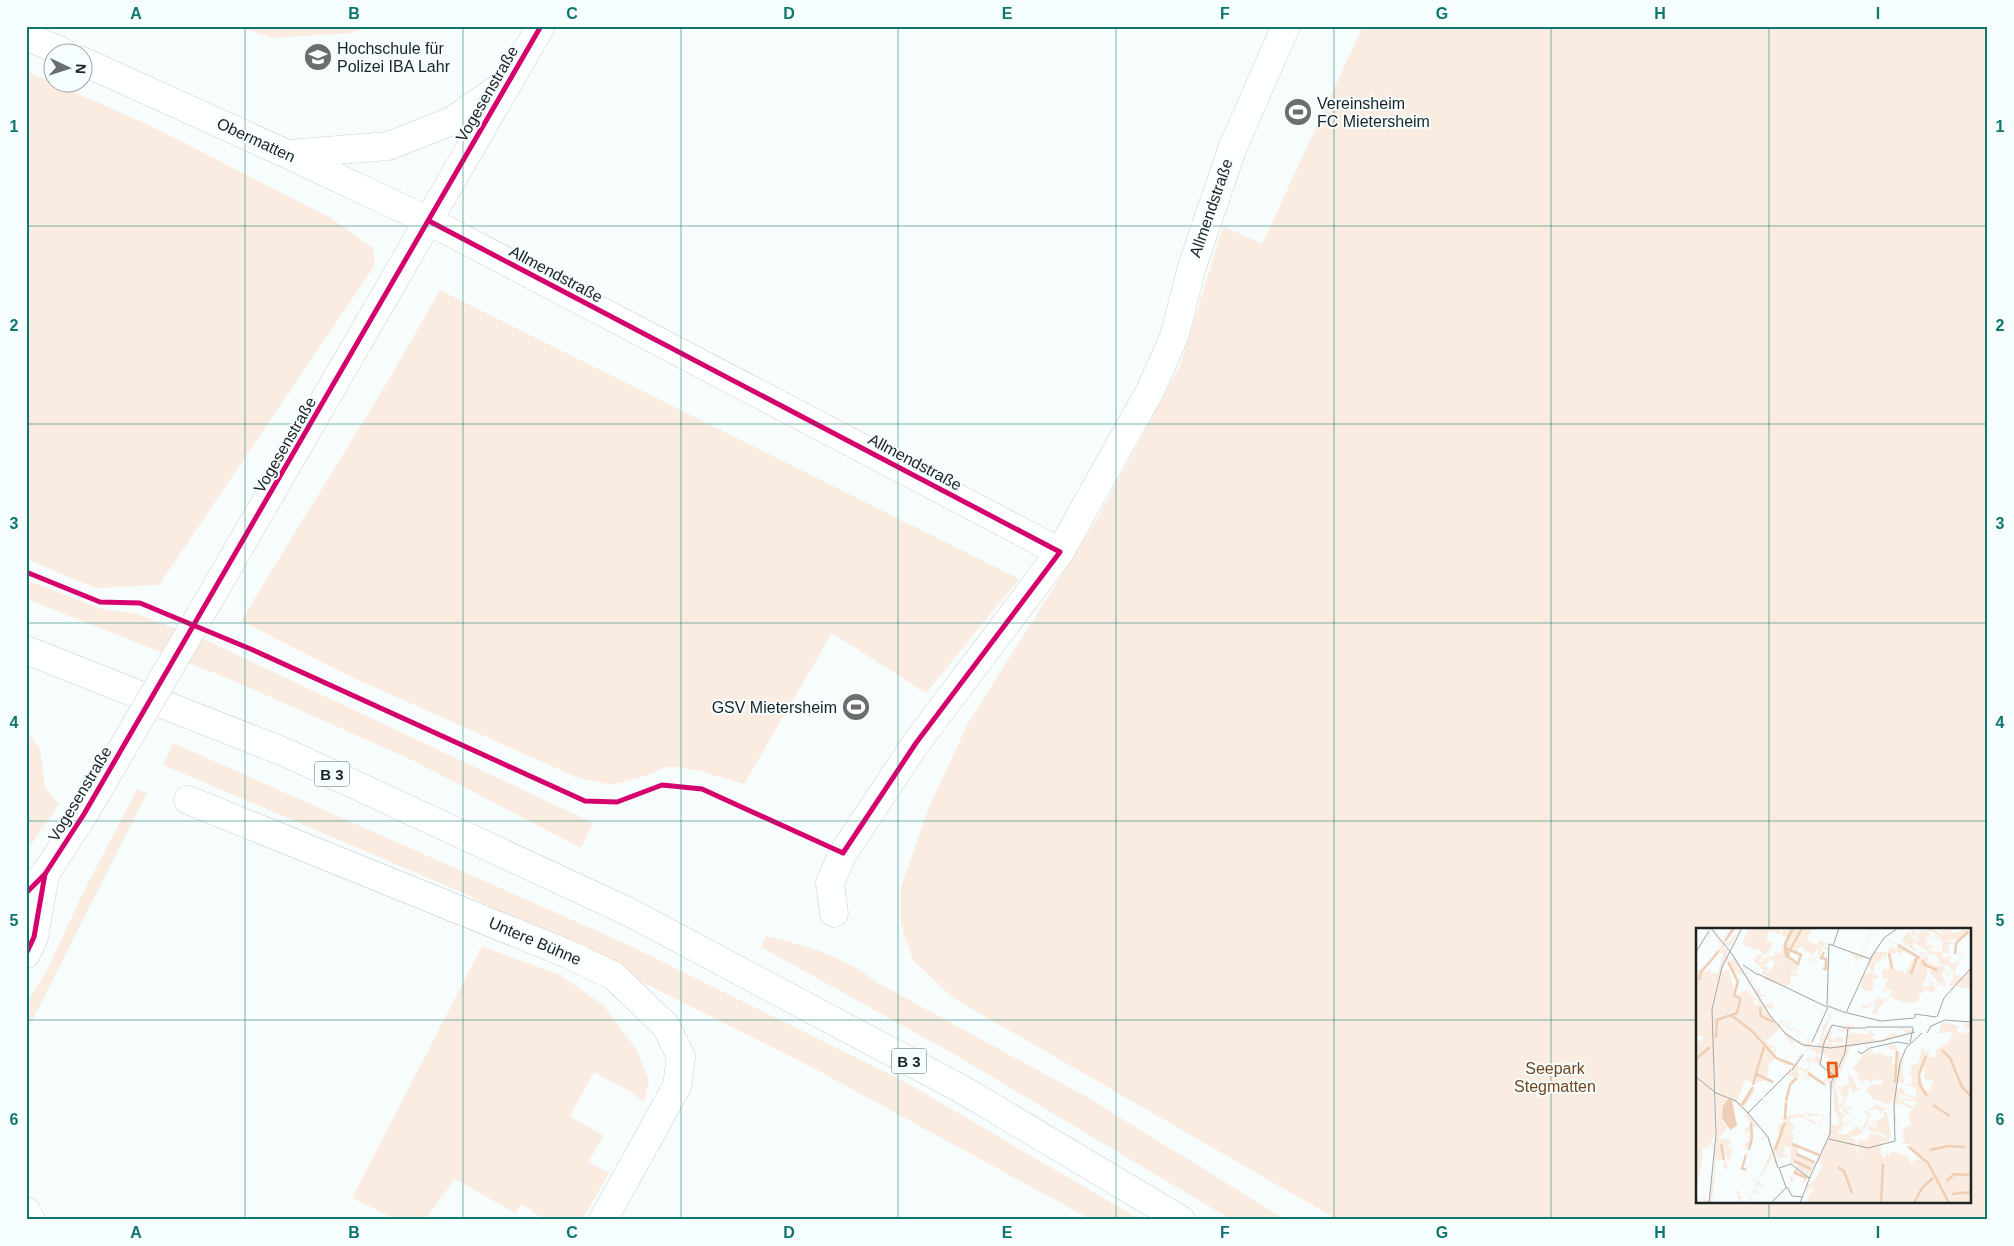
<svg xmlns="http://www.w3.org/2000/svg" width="2014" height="1246" viewBox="0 0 2014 1246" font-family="Helvetica,sans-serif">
  <rect width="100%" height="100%" fill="#f7fcfd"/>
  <g fill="#faece0" fill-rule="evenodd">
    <polygon points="235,26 369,26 353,33 273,38"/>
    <path d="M1363,26H1988V1220H1338L953,998L913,960L901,924V887L929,807L967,725L1100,514L1180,366L1223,226L1262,244ZM1698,930H1970V1202H1698Z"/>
    <polygon points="26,71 151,126 331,218 373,248 375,265 159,585 96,588 26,559"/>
    <polygon points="440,290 1019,579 926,693 832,633 744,784 699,771 669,766 645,776 611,785 576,777 356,679 241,621 388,381"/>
    <polygon points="26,580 105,610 135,613 212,643 593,823 581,848 414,761 232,680 26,599"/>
    <polygon points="26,730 40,749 45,787 59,804 26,852"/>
    <polygon points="173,743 631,946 905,1082 1141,1220 1092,1220 806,1064 466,894 163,765"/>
    <polygon points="137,789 147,793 26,1033 26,1003 45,974 82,895"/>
    <path d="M766,936C809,946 843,956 878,983L1085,1096L1286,1220H1232L952,1053L761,947Z"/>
    <polygon points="482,946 560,975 603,1005 637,1050 649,1081 644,1102 629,1091 594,1072 570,1116 604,1136 588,1162 609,1173 582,1220 545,1220 522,1204 515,1213 455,1179 425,1220 397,1220 352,1198"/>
  </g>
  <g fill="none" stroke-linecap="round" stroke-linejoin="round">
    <defs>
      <g id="street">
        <polyline points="429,221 1060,552"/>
        <polyline points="188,800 568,954 614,976 666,1026 681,1057 677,1086 603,1220"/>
        <polyline points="834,913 830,883 843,853 916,743 1060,552 1150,391 1174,337 1192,267 1232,149 1286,26"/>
        <polyline points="26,1211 31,1220"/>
      </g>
      <g id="secondary">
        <polyline points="26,36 63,52"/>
        <polyline points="82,61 287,154 429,221"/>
        <polyline points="288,154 388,146 452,121 502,86"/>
        <polyline points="217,586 541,26"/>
        <polyline points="26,893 45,874 84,814"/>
        <polyline points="26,954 34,937 45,874"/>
      </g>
      <polyline id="primary" points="26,650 289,754 631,913 965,1091 1181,1220"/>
    </defs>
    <use href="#street" stroke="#ccd1d2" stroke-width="29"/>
    <use href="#secondary" stroke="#ccd1d2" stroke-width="29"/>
    <use href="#primary" stroke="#ccd1d2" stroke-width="29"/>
    <use href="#street" stroke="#feffff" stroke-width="28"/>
    <use href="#secondary" stroke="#feffff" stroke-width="28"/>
    <use href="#primary" stroke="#feffff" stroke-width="28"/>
    <defs>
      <polyline id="secondary-bridge" points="84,814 217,586"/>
    </defs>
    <use href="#secondary-bridge" stroke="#ccd1d2" stroke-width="29" stroke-linecap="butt"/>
    <use href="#secondary-bridge" stroke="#feffff" stroke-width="28"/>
    <defs>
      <g id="cycleway">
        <polyline points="26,572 100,602 140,603 253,650 585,801 617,802 662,785 702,789 843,853 916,743 1060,552 429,221"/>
        <polyline points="26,893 45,874 84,814 541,26"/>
        <polyline points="26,954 34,937 45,874"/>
      </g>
    </defs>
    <use href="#cycleway" stroke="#f5fdff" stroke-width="8"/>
    <use href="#cycleway" stroke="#d6006c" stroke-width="5"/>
  </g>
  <path fill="none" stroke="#0f766e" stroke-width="1" stroke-opacity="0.55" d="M245,26V1220M463,26V1220M681,26V1220M898,26V1220M1116,26V1220M1334,26V1220M1551,26V1220M1769,26V930M26,226H1988M26,424H1988M26,623H1988M26,821H1988M26,1020H1698M1970,1020H1988M1769,1202V1220"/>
  <defs>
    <symbol id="university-disc" viewBox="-11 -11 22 22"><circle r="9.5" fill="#696e6f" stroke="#f5fdff"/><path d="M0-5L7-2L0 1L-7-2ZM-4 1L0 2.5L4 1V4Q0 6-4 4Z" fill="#fff"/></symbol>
    <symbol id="stadium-disc" viewBox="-11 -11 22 22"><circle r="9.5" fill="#696e6f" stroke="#f5fdff"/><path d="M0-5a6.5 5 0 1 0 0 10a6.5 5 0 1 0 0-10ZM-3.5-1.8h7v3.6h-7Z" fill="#fff"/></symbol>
  </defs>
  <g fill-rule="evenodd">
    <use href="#university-disc" x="302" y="41" width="32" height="32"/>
    <use href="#stadium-disc" x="1282" y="96" width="32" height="32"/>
    <use href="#stadium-disc" x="840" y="691" width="32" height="32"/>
  </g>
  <g text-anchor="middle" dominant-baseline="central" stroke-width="4" stroke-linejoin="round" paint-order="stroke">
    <g fill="#f5fdff" stroke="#5e6465" stroke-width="1">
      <rect x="314.5" y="761.5" width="35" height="25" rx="4"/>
      <rect x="891.5" y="1048.5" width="35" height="25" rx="4"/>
    </g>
    <g font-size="15" font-weight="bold" fill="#1d2223">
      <text x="332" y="774">B 3</text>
      <text x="909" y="1061">B 3</text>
    </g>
    <g font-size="16" fill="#1d2223" stroke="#f5fdff" text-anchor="start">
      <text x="337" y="48">Hochschule für<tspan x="337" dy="18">Polizei IBA Lahr</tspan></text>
      <text x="1317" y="103">Vereinsheim<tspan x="1317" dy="18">FC Mietersheim</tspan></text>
      <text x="837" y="707" text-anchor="end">GSV Mietersheim</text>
    </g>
    <g font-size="16" fill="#1d2223" stroke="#f5fdff">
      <text transform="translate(487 94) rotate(-60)">Vogesenstraße</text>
      <text transform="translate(256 140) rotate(25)">Obermatten</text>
      <text transform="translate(1211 208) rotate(-71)">Allmendstraße</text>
      <text transform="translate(556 274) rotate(28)">Allmendstraße</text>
      <text transform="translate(285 445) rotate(-60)">Vogesenstraße</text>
      <text transform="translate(915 462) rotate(28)">Allmendstraße</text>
      <text transform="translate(80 794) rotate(-59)">Vogesenstraße</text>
      <text transform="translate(535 941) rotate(23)">Untere Bühne</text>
    </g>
    <g font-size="16" fill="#73461b" stroke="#f5fdff">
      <text x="1555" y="1068">Seepark<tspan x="1555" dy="18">Stegmatten</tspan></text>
    </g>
  </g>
  <g transform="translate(1696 928)">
    <rect width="275" height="275" fill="#f7fcfd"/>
    <path d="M6,0H16L26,16L32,8L29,2L32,5L33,3L37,0H39L33,4L32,10L30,13L32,15L45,0L35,17L27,18L32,23L16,75L19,207L14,214L18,215L19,220L18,239L17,250L15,265L13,275L0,269L13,272L19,221L14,216L12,221L13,215L9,221L5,218L7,226L3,250L0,248V129L3,125L0,126V111L6,114L7,109L0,107V44L14,33L25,17L16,3ZM24,23L27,27L22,45H15L13,40L11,44L6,43ZM53,0H82L86,6V0L91,3L93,0H105L91,27L89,16L97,1L89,13V29L85,37L91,30L105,39L102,38L101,44L94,43L104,48L95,47L94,57L90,58L67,52L70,46L64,47L68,42L58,33L61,26L67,29L62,34H66L68,29L74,33L68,38L74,41L69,43L73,45L79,34L70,29L72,27L77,29L79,24L84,26L90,9L73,2L70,12L77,15L71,26L65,27L67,24L59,20L54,29L57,32L53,30L51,35L58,21L46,16ZM107,0H117L111,12L123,18L122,14L123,12L132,16L128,18L132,20V22L127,20L125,22L128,24L126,30L130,28L131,31L130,37H133L130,41V31H125L128,24L125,23L120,34L122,29L113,35V30L117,31L122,27V20L116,28L105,18L101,22L104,24L103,25L97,21ZM177,0L175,5L180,9L175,6L167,23L172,25L167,23L165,28L174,30V27L188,10L179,24H192L195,14L189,10L208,19L206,12L212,3L213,6L217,3L214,7L217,5L215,0H225H218L220,7L213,10L219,11L221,7L220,3L222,8L216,18L222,25L229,27L226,28L209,17L208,19L224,30L227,31L228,28H233L228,29L236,30H232V34L236,36L241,28L237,26H227L223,24L234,25L219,15L223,10L221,3L225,5L226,1L229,3L232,0L249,6L242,0L249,3L248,0H255L256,5L274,0L275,17L272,5L264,12L267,16V17L264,12L260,15L259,26L265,27L268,23L266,31L273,36L275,30V37L264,30L258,46L266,49L275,39V61L259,58L257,61H254L258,58H253L254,52V56L256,52L258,55L257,47H253L251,53L252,47L246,44L245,48L250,51L247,54L250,55L249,58L245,57V54L236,65L231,62L224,65L222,74L209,75L198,71L193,67L197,62L191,61L187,66L190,55L187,52L191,54L192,51L186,49L187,41L192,42L193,38L198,41L197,33L199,42L206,44L207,40L208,47L219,29L206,23L205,28L200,22L202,17L195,14L194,21L199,19L200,27L192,24L189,31L186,27V32L180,35L176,48L181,46L183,49L176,52L178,60L173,64L165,60L167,47L175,43L172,36L176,28L173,31L167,29L165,33L163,29L159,39L160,32L154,24L164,27ZM231,3L239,5L245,11L239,7L238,9L246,12L244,15L247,12L246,24L233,23V20H240L233,16L231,19L229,12L233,15L228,8L232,11L231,6L232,7L238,11ZM263,11L258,26L267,25L266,29L260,35L253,36L255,28L247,30L246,25H257L253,24L252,16H257L260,13L254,16L257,13L253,14L250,12ZM241,28L244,36L254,38L258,47L247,44L250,42L247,38L236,37ZM231,39L235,40L233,44L243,55L238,60L235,55L240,58L233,51L235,59L226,58L231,47ZM33,24L38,28L33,25L32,33L39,30L54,52L59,50L55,55L59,63L64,60L65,66L70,68L62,69L68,77L77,75V81L69,79L82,96L85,92L95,95L84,94L93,99L104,103L105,100L106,108L104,103L102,105L96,100L94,104L93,100L84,95L85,100L101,113L112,115L111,111H114L113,115L117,113L114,118L122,120L120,125L114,120L110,124L112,120L97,113L96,117L83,100L70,114L77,119L73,123L79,122L77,116L81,121L77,127L81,126L80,130L90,135L99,136L105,125H109L100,137L110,142L116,133L109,134L111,130L118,129L92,187L109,186L108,189L118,193L123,198L127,188H113L106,184L131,188L135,185L136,188H128L124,199L104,188L102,192L103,188L99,191L95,189L94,193L99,199L94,205L98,206L96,216L100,217V214L103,219L124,227L128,221L123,218L128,220L133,209L122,202L133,207L136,190V197H142L143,193V189H137L142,188L138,183L137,166L140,157L143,178L147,172L142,158L145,157V163L147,158L153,156L152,146L160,151L164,148L157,140L168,126L176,121L174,129L177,124L179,127L184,124L191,129L197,128L196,136L200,135V123L191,120L197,116L203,122L196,121L203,123L206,133L208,131L205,146L208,142L207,146L211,148L207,147L208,156H216L215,146H212L216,142L210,144L216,142L214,137L222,136L226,120L224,117L227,118V123L228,119V124L231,122L230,126L234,120L232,128L240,130V122L252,115L257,104L240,105L244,103V98L248,94L252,97L250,93L261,98H267L270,94H275L270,96H274L275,99L270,102L269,98L261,99V104L266,105L267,102V105L273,104L274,108L275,106V275H111V270L118,261L114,259L112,264L110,263L111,257L118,253L127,237L121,234L108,256L105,255L109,250L100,245L96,251L101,250L98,253L104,257L98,253L97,252L94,255V247L96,250L102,235L94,236L95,220L88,217L89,225H85L93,229L84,230L85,233L79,223L82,239L78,236L79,228L76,224L77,229L62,253L67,256L65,259L62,255L58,262L63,264L62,266L58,263L55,269L58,271L55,270L53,275L54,270L47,268L44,275L40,263L44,264L43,268L54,269L61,254L53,251L62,253L75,223L72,214V210L68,211L72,209L66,211H64L70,206L64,202L60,198L56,199V203L57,209L55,215L61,214L54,218L46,240L58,244L46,240L50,227L41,224L50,227L52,222L44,216V214L52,222L49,216L53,212L54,219L56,208L50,210L56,204L49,206V201L55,198L51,189L45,192L50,189L45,182L49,187L53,185L66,204L68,202L73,201L68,203L70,205L73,211L76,222L84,206L81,204L84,195L88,197L90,193L84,191L89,190L92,169L89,166L100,150L89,146L98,137H89L80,130L73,136L71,151L77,154L75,163L76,154L71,152L59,155L49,152L41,174L46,175L57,161L60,162L49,178L53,185L40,176L39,172V176L38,172L32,171L27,178L26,191L31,201L23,210L36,212L32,219L37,222L33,231L39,236L31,231L29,225L27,230L32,237L31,242L27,239L28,232L20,231L16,275H14L21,200L16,89L20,58ZM30,30L42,53L38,61L33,42L31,37L33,42L25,44ZM39,45L50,48L53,54L49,60L54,56L64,77L57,75L60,71L50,62L39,67L42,54ZM228,138L229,152H237L234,162L230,163L223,147ZM102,140L110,145L108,150L103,146L108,152L91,189L89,179L92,167H96L93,165L94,158L103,151ZM180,148L179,153L187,152L186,157L176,156L170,163L177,171L189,175L191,182L176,173L180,177L165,185L168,183L172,189L165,203L162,198L150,206H143L142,202L146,204V199L154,194L158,190L162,192L165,193L154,187L158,190L148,196L146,190L149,187L142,182L146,179L147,182L148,181L149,185L153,187L150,180L153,179L154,182L157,180L151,177L150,180L148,172L149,180L147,178L148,166L149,177L153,161L156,159V164L167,160H161L157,150L165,152L164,156L169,152L175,154ZM201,154L219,159L221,169L209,166L206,159L200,161ZM203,166L221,171L205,170L204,175L215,181L216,178L208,175L207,172L221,174L212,187L215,196L206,201L208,206L205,209L209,212L206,215L216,217L210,218L224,232L219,231L216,236L210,228L196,223L193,229V225L190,226L188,236L189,230L184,225L188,213L192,214L195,207L189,175L193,177L197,173L199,205L198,192L202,198L198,183L199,178L204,176ZM183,181L184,186L188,182L192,184H186L189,186L184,192L179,191L182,198L174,192L181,200L172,198L171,201L179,205L181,202L182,207L183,203L184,207L187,205L191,210L175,205L170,213L163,211V215L159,212L162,217V230L158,210L155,211L154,210L166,206L173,193L172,187L177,189L170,183ZM103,219L112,223L111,226L113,223L123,228L121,234L101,226ZM183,70L187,71V70L189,69L193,70L187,71L196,74L188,73L179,87L174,83L178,82L180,73L171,80H165L167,76L170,78ZM131,83L135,87L124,116L133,99L129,115L133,116L130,110L139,99L134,110L140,112V109H147V115L136,114L135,117L151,116V103L139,104L152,96L156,99L153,92L158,100L152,104L172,107L174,102L179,107L174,109L185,113V110L186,112L198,104L203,108L209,105L207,101L201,104L205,99L214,103L219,100L217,103L204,110L206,113L203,109L186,114L189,117L186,113L170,116L172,120L170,122L168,116L154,120L136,164L132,154L123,155L116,148L111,152L112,144L113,142L123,154H127L129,150L131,154L136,142L131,139L133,130L125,124L121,128L125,130L124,138L120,134L117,135L123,118L119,115H123L127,103L125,100L134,89Z" fill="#faece0" fill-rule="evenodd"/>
    <path d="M32,171L36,172L41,198L34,202L26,190L27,178Z" fill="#eeceb4"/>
    <path fill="none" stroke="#eeceb4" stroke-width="2.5" d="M29,13L38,0M89,16L90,20L105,27L102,36L90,27L89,16L97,0M202,17L224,30M193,25L196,41M259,26L260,15L272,4M90,30L106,0M226,32L229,37L241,42M32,34L42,54L38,67L45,71M127,40L130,41V31L125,30L128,24M215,46L221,29M3,52L5,44L23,23M64,79L65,88L77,94M35,87L56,103L80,130L98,137M20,110L21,92L41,85L44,72M246,122L254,130L266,159L275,168M0,131L14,119M61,142L68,119M112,145L129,157M60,146L77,154M223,146L230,128M223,147L224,157L231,168M199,155L201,123M57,157L61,142M90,173L94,157L100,150M46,177L57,159M237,177L254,188M89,191L90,174M25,216L28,232M96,216L123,227M213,219L232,235L253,275M53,222L56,209L55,195M79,222L89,194M234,222L252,218L269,219M100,226L118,234M98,233L115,241M142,239L148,243L156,265M50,242L46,240L50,227M100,242L99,245L111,250M251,253L258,246L273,247M256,266L275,264M185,275L187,236M218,275L226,260L237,250"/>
    <path fill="none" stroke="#a0a5a6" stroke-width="1" d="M15,0L36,26M137,18L143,0M0,24L13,3M36,26L75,89L90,106L107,117L135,120L185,113L219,104M47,37L62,47M62,46L131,79M131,78L133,16L174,31M132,78L150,85M150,85L176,28L188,10L202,0M151,85L185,93L218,90M241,89L248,70L275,40M219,90V86L240,89M136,97L128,115L124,137L140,149M136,97L151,100M170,99H217M152,100H170M231,105L235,98L249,92L275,94M116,114L132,79M214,115L217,100M162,123L165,126L174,120L201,114L213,116M96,142L107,127M0,149L20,165L40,173L52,185L72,209L82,240M68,169L95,142M52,185L67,170M133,211L172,220L199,213L198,176L204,135L210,120L226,105M83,240L95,236L113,250M83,240L90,259M113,251L134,206L135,155L149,125L152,100M91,259L96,268L107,269M13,275L20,207L16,81L26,39L46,0M75,275L91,259M104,275L114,249"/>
    <path fill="#e8590c" fill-opacity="0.15" stroke="#e8590c" stroke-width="2.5" d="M132,135H140L141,148L133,149Z"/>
    <rect width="275" height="275" fill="none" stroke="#1d2223" stroke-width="2.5"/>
  </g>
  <rect width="2014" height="1246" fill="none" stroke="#f5fdff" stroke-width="55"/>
  <g transform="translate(68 68) rotate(94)"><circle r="24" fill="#f5fdff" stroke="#9fa5a7"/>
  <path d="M0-4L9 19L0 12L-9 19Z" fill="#696e6f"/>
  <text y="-8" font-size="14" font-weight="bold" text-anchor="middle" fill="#1d2223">N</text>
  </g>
  <rect x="28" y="28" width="1958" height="1190" fill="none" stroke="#0f766e" stroke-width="2"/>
  <g font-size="16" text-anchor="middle" font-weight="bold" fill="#0f766e">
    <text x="136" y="19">A</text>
    <text x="354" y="19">B</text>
    <text x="572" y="19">C</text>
    <text x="789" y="19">D</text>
    <text x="1007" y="19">E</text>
    <text x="1225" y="19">F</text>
    <text x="1442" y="19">G</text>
    <text x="1660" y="19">H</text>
    <text x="1878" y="19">I</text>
    <text x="14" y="132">1</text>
    <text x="2000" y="132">1</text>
    <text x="14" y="331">2</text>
    <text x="2000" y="331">2</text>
    <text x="14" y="529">3</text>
    <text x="2000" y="529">3</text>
    <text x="14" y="728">4</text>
    <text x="2000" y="728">4</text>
    <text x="14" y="926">5</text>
    <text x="2000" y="926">5</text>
    <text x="14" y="1125">6</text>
    <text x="2000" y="1125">6</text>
    <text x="136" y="1238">A</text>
    <text x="354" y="1238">B</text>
    <text x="572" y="1238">C</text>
    <text x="789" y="1238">D</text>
    <text x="1007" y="1238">E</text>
    <text x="1225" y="1238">F</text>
    <text x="1442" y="1238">G</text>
    <text x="1660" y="1238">H</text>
    <text x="1878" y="1238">I</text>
  </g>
</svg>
